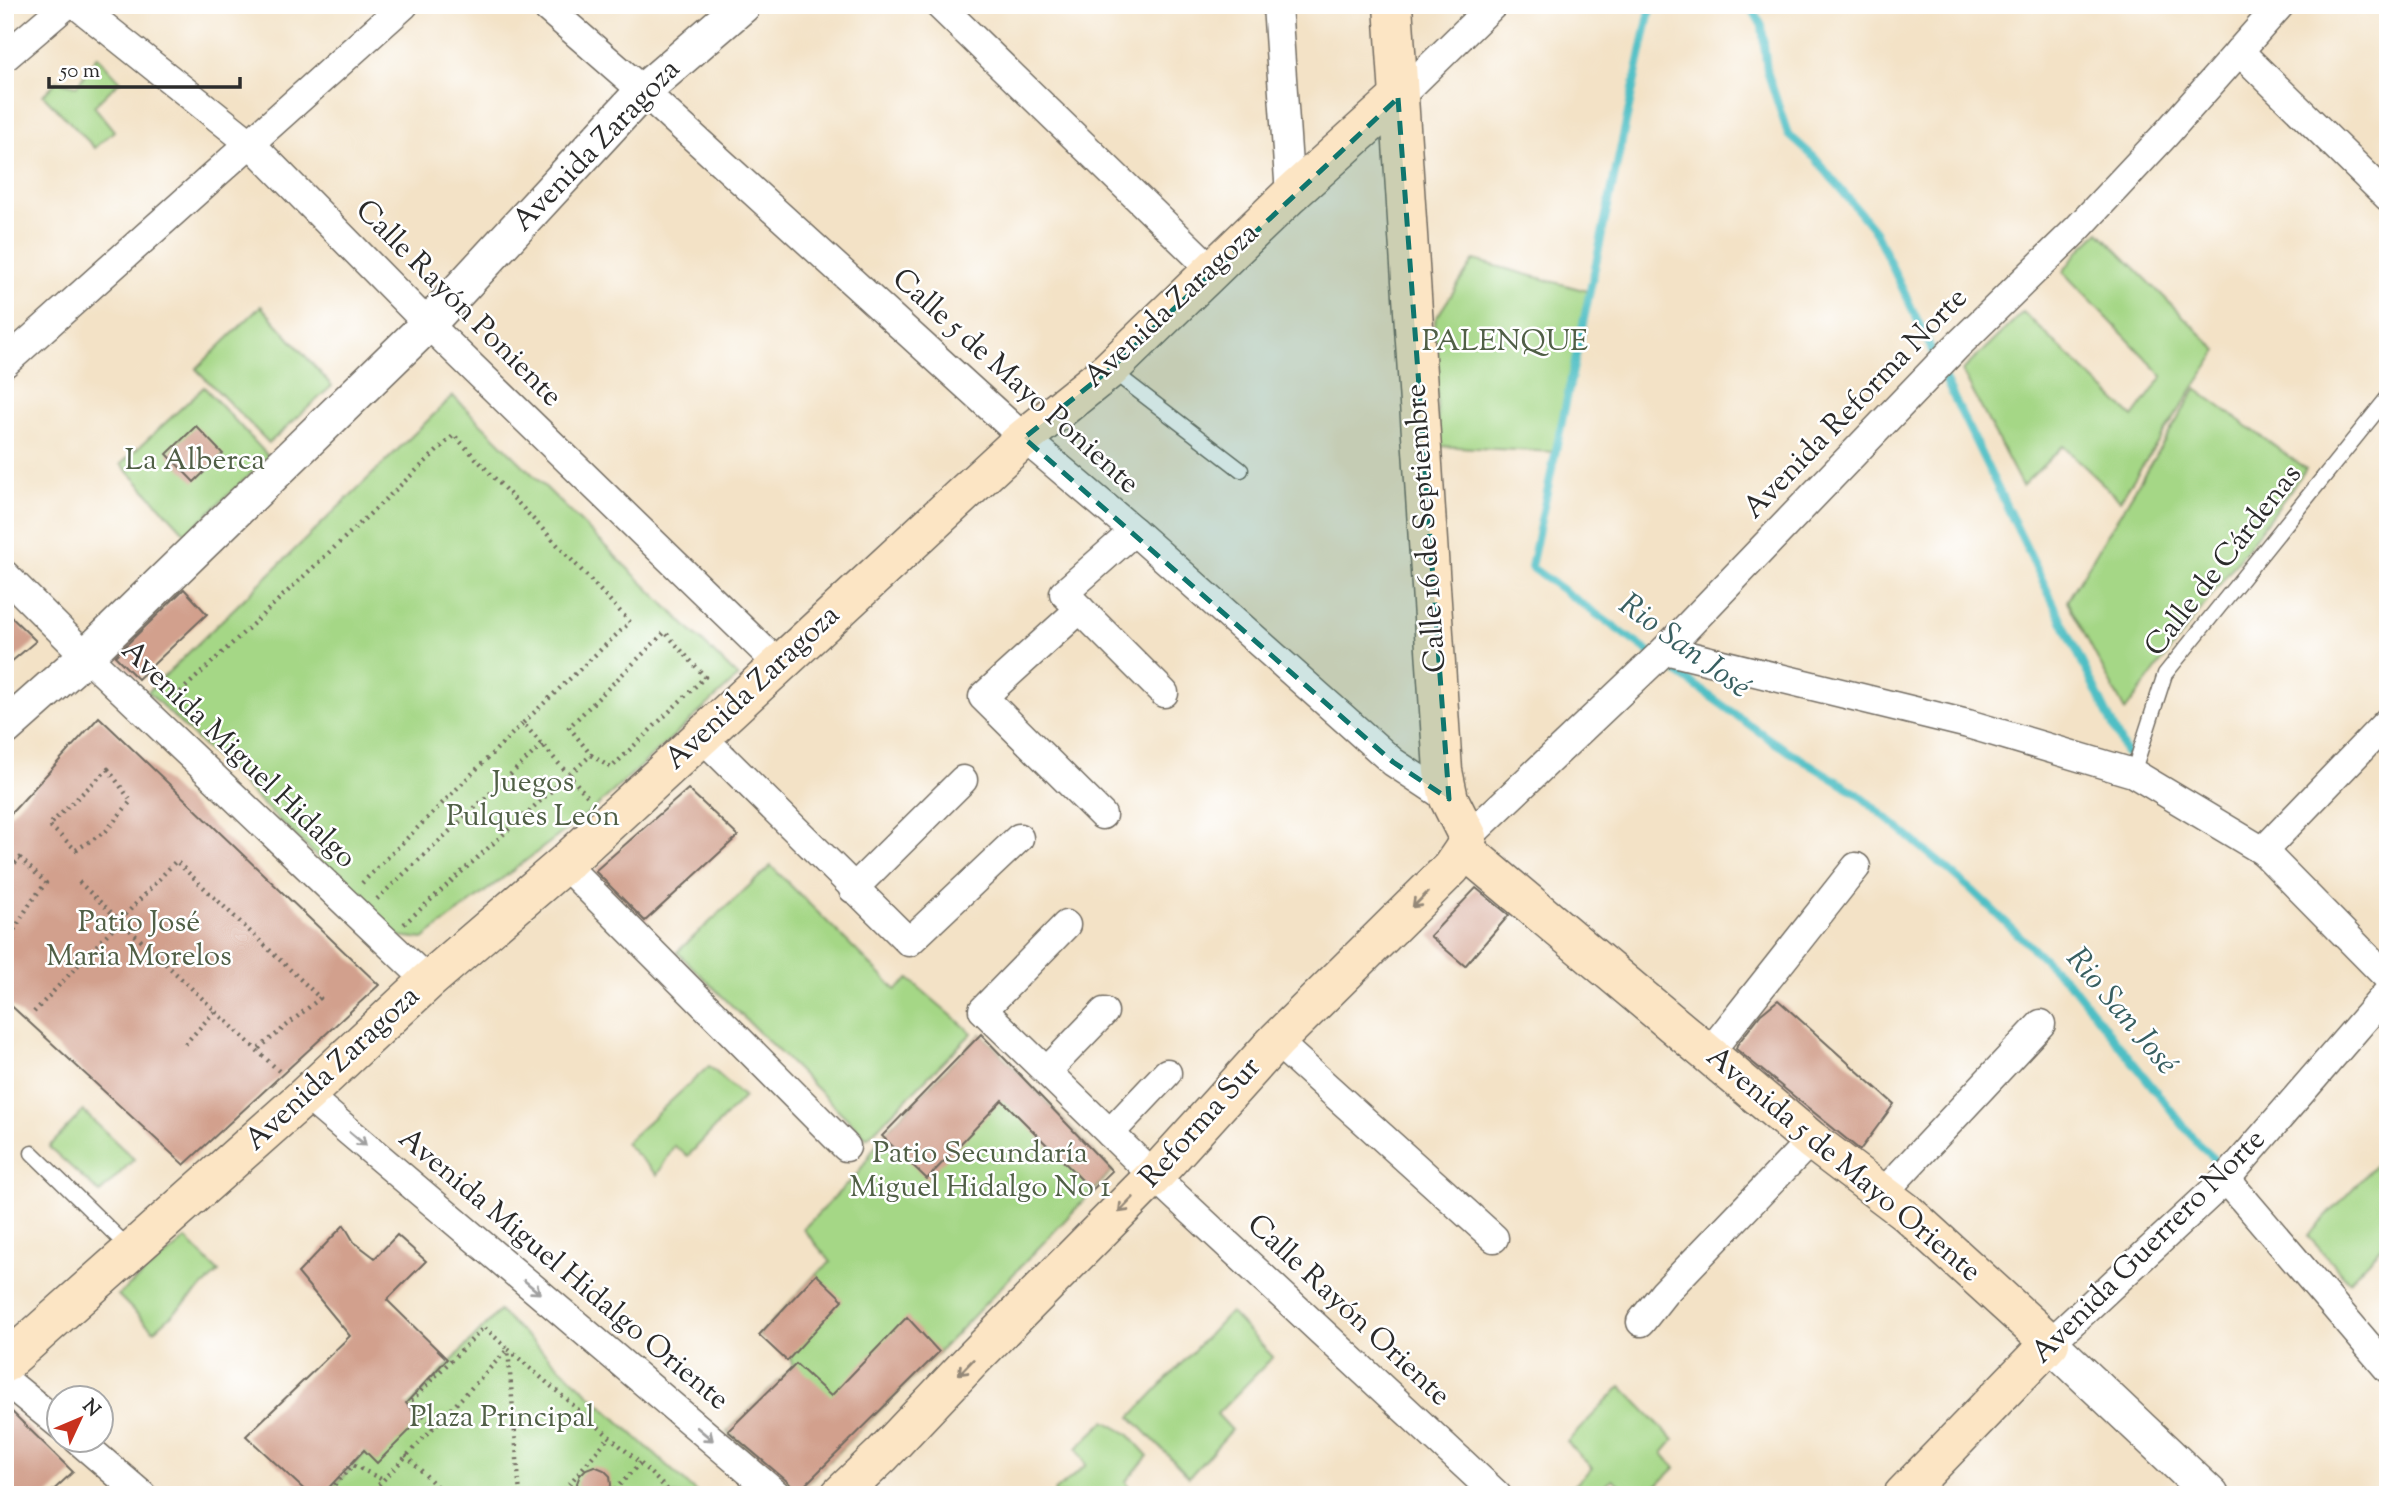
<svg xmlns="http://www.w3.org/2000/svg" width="2393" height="1500" viewBox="0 0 2393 1500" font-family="'Sorts Mill Goudy',serif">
  <rect width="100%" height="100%" fill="#fff"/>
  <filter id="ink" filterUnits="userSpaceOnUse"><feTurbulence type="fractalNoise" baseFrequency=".0143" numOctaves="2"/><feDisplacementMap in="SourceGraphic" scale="14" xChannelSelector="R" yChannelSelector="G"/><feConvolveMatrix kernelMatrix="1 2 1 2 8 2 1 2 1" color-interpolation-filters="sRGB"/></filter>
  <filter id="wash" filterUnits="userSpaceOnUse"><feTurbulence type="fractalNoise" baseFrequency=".00686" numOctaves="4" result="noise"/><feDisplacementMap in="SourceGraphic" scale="28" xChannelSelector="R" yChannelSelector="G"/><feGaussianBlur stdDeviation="1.57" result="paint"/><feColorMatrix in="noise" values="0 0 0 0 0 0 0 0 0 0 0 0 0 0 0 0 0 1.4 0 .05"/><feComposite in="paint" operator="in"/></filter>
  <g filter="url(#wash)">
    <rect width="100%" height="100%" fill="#f3e2c6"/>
    <g fill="#a5d786" stroke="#688158" stroke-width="2">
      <polygon points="97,56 120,81 94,106 114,131 95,148 43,95 57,81 77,86"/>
      <polygon points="2099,232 2218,351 2120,500 2063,446 2022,486 1962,371 2023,312 2133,417 2163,376 2063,272 2078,252"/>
      <polygon points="1474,260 1587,291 1556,452 1438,446 1435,320"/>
      <polygon points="261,306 332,386 269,443 196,369"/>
      <polygon points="204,387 269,457 186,534 121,464"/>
      <polygon points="2196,389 2306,469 2125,711 2067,601"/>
      <polygon points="453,396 738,677 596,807 423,939 398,936 148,692"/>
      <polygon points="771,866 896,990 909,979 972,1033 867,1138 677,952"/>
      <polygon points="981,1034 1112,1171 939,1352 797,1493 727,1432 793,1367 790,1358 759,1335 816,1274 831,1262 803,1229 858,1173 882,1136"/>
      <polygon points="709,1066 744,1097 688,1156 674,1146 657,1175 625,1143"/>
      <polygon points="83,1111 134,1159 100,1193 49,1147"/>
      <polygon points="2388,1151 2388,1241 2349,1281 2308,1236"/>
      <polygon points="186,1239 219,1272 154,1331 118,1295"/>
      <polygon points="499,1311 699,1495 325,1495"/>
      <polygon points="1230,1312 1273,1357 1217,1414 1232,1430 1189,1477 1131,1417"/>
      <polygon points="1621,1386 1674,1440 1663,1453 1675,1468 1647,1495 1633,1495 1612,1479 1594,1495 1563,1495 1592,1468 1567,1442"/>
      <polygon points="1105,1421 1128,1434 1148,1456 1126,1481 1132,1495 1055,1495 1054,1492 1086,1465 1077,1448"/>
    </g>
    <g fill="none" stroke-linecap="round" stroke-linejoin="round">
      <g stroke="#50bfc5" stroke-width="8">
        <polyline points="1651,5 1531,567 1772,741 1858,794 1972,890 2074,988 2198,1144 2219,1163"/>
        <polyline points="1750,5 1762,26 1767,71 1788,134 1815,158 1875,231 1936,359"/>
        <polyline points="1941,371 2126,753"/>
      </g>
    </g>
    <g id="blocks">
      <g fill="#d2a08d">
        <polygon points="196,426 223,454 194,482 167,454"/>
        <polygon points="184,589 207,614 138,679 115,656"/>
        <polygon points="5,611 36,641 5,667"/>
        <polygon points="99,717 379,985 184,1165 5,1000 5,820"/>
        <polygon points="688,789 738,836 645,921 595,871"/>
        <polygon points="1476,888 1509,915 1465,966 1430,936"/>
        <polygon points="1778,1000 1894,1104 1860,1150 1736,1049 1737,1045 1761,1014"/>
        <polygon points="981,1034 1112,1171 1092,1190 1002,1100 927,1179 882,1136"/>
        <polygon points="344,1225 354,1242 375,1258 397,1235 426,1261 387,1300 447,1359 406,1403 420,1420 377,1463 364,1450 322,1495 310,1495 246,1436 350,1336 298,1273"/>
        <polygon points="816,1274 843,1300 787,1361 759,1335"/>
        <polygon points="907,1317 939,1352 797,1493 788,1482 728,1431 796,1364 831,1396"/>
        <polygon points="5,1405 73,1472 48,1495 5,1495"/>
        <polygon points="594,1466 604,1470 610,1476 611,1485 608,1495 579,1495 577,1483 580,1475 586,1469"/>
      </g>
    </g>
  </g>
  <g filter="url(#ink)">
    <use href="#blocks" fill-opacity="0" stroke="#716b61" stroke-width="2"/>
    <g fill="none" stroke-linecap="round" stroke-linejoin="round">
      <defs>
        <g id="service">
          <polyline points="1111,370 1241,470"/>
          <polyline points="2133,773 2165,674 2388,397"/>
          <polyline points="32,1153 131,1250"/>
        </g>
        <g id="minor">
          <polyline points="77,5 251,144 428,324 779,665"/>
          <polyline points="544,5 643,91 1024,438 1134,531 1393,762 1449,799"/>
          <polyline points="939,5 1212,270"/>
          <polyline points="1277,5 1290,195"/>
          <polyline points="2239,51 2388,197"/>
          <polyline points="5,57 66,5"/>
          <polyline points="1398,98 1493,5"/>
          <polyline points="5,363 404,5"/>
          <polyline points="1134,531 1064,593 1164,693"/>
          <polyline points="5,575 86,656 428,981"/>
          <polyline points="1080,609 983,697 1102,815"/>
          <polyline points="1665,650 1968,724 2133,773 2263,851 2388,978"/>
          <polyline points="701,736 909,942 1019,838"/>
          <polyline points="1468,837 1665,650 1955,348 2077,229 2165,135 2280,5"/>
          <polyline points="2263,851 2388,721"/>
          <polyline points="564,864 846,1147"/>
          <polyline points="853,889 963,780"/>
          <polyline points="1066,925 983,1010 1154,1176 1497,1495"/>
          <polyline points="1276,1041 1494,1238"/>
          <polyline points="1709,1053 1856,867"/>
          <polyline points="1047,1071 1104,1012"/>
          <polyline points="306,1095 777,1495"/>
          <polyline points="1110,1133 1167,1073"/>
          <polyline points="2226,1179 2388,1369"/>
          <polyline points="1883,1193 2041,1024"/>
          <polyline points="1641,1322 1664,1293 1811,1140"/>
          <polyline points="2050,1343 2226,1179 2388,992"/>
          <polyline points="5,1380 60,1425"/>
          <polyline points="78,1440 142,1495"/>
        </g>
        <g id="tertiary">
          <polyline points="5,728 86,656 428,324 643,91 743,5"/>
          <polyline points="2050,1343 2211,1495"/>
        </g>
        <g id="secondary">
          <polyline points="1464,849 1811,1140 1906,1212 2050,1343 1903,1495"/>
          <polyline points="5,1363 306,1095 428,981 564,864 1024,438 1109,370 1290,195 1398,98"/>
          <polyline points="840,1495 882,1455 972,1360 1154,1176 1276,1041 1451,868 1464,849 1468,837 1449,799 1443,771 1393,5"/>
        </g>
      </defs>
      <use href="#service" stroke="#716b61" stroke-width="17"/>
      <use href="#minor" stroke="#716b61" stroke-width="31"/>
      <use href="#tertiary" stroke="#716b61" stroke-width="38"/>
      <use href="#secondary" stroke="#716b61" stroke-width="41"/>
      <g stroke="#716b61" stroke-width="4.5" stroke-dasharray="2 5" stroke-linecap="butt">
        <polyline points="187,712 174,698 454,435 630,622 523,723"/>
        <polygon points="108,769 131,801 106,831 76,850 49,825"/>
        <polyline points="5,873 20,858 46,883 32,900 5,945"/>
        <polyline points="79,882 281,1073"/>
        <polyline points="362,883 523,723 589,798"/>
        <polyline points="377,899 543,744"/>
        <polyline points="404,924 591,755 611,768 705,677 665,632 569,727 591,755"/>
        <polyline points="34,1012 176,861 320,998 257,1050"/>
        <polyline points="185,1044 215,1011"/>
        <polyline points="406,1455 445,1495"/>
        <polyline points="325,1495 353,1465 383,1480"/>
        <path d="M369,1495C416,1446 462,1398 508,1349L484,1327L411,1401L433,1428"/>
        <polyline points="520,1495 508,1349 640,1463 673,1495"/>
        <polyline points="560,1495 609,1437"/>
        <polyline points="610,1495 640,1463"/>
      </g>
      <use href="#service" stroke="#fff" stroke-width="14"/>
      <use href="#minor" stroke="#fff" stroke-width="28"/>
      <use href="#tertiary" stroke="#fff" stroke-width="35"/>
      <use href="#secondary" stroke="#fce5c4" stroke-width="38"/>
    </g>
    <defs><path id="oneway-shaft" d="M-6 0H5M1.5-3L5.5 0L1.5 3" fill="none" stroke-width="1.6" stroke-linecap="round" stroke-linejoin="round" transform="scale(1.75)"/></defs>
    <g stroke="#948878">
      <use href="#oneway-shaft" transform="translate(1420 900) rotate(135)"/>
      <use href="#oneway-shaft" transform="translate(1126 1205) rotate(134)"/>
      <use href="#oneway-shaft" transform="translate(966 1367) rotate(134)"/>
    </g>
    <g stroke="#a0a0a0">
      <use href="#oneway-shaft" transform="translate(358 1139) rotate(40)"/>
      <use href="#oneway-shaft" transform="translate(532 1287) rotate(40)"/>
      <use href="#oneway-shaft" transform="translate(705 1434) rotate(40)"/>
    </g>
  </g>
  <path fill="#0f766e" fill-opacity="0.2" stroke="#0f766e" stroke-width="5" stroke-dasharray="14 9" stroke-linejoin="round" d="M1398,98L1449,799L1393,762L1024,438L1109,370Z"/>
  <g text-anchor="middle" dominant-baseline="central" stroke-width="5" stroke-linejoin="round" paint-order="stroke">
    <g font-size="30" fill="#2b2b2b" stroke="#fff">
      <text transform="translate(597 146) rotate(-46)">Avenida Zaragoza</text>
      <text transform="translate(458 304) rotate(45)">Calle Rayón Poniente</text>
      <text transform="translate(1172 306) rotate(-43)">Avenida Zaragoza</text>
      <text transform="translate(1015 382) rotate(42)">Calle 5 de Mayo Poniente</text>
      <text transform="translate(1856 404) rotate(-46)">Avenida Reforma Norte</text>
      <text transform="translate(1427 528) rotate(-94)">Calle 16 de Septiembre</text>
      <text transform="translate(2224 561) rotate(-52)">Calle de Cárdenas</text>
      <text transform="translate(753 688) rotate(-43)">Avenida Zaragoza</text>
      <text transform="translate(238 755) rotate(44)">Avenida Miguel Hidalgo</text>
      <text transform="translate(333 1069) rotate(-43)">Avenida Zaragoza</text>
      <text transform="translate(1201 1123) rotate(-48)">Reforma Sur</text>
      <text transform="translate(1843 1165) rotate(40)">Avenida 5 de Mayo Oriente</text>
      <text transform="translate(2149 1247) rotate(-45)">Avenida Guerrero Norte</text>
      <text transform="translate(563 1270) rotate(40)">Avenida Miguel Hidalgo Oriente</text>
      <text transform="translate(1348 1311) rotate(43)">Calle Rayón Oriente</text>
    </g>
    <g font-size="30" fill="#505f46" stroke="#fff">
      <text x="1505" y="342">PALENQUE</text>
      <text x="195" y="461">La Alberca</text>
      <text x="533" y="783">Juegos<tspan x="533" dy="34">Pulques León</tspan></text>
      <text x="139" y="923">Patio José<tspan x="139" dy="34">Maria Morelos</tspan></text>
      <text x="980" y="1154">Patio Secundaría<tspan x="980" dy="34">Miguel Hidalgo No 1</tspan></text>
      <text x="502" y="1418">Plaza Principal</text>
    </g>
    <g font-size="32" font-style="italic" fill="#385f61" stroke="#fff">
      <text transform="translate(1684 647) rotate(36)">Rio San José</text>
      <text transform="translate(2121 1012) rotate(50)">Rio San José</text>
    </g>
  </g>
  <rect width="2393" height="1500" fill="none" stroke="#fff" stroke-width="28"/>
  <g transform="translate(80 1419) rotate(46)"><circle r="33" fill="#ffffff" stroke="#aaaaaa" stroke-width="2"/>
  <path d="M0-5L12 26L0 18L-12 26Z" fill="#c8321e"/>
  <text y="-10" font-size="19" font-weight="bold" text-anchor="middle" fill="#2b2b2b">N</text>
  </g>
  <path d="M49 77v10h191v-10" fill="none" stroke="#2b2b2b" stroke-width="3.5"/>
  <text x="60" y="77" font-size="21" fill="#2b2b2b" stroke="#ffffff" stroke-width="5" paint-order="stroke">50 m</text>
</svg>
